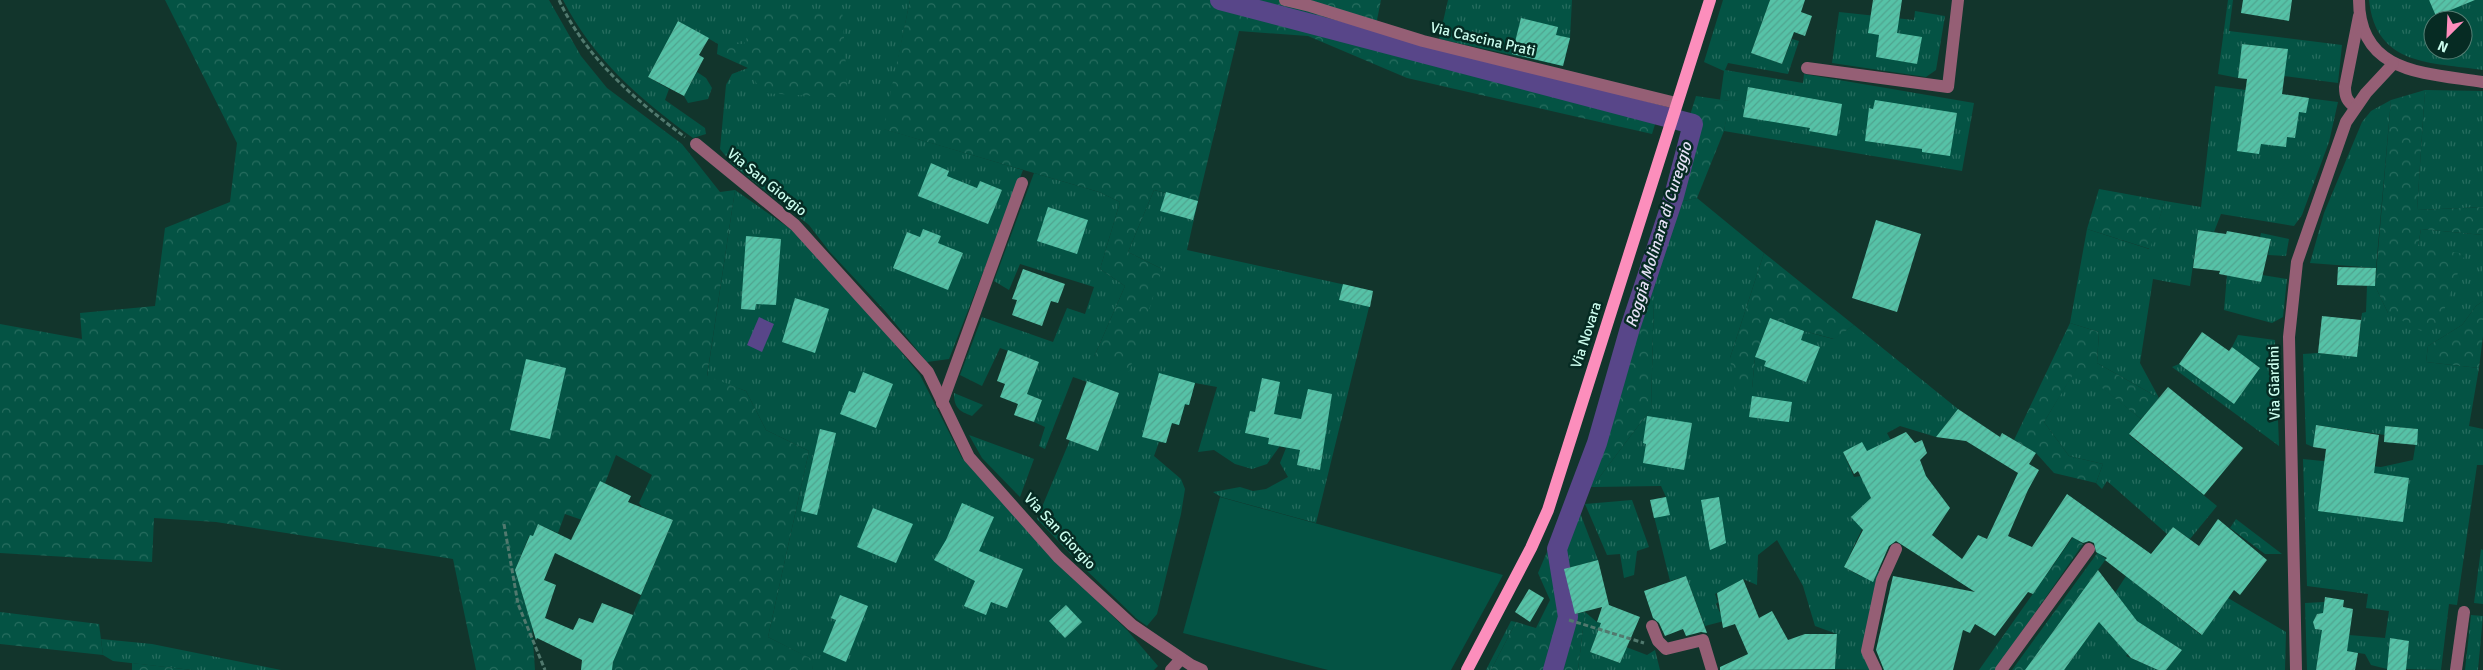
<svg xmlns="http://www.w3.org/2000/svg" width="2483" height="670" viewBox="0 0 2483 670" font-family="Signika,sans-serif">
  <defs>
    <pattern id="grass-tufts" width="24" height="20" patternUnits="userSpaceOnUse" patternTransform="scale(1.25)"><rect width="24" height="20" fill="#045344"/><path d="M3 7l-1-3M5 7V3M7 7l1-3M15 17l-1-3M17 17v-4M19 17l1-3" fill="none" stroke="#276d5f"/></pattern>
    <pattern id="forest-crowns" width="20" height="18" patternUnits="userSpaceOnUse" patternTransform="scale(1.25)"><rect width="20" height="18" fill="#045344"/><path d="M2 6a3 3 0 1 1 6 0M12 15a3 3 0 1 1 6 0" fill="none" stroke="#276d5f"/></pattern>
    <pattern id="building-hatch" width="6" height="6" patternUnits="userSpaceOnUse" patternTransform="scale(1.25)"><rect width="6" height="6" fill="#56c2a7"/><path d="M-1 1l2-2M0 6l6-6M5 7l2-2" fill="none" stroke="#50a48f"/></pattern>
  </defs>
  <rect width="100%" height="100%" fill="#12352c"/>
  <g fill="url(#grass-tufts)" fill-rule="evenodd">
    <path d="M563,0H910L884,129L1023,170L949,359L927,362L886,312L829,251L809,225L733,165L720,149L726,85L732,74L748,68L744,44H718L678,21L648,77L669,89L665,100L705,128L706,134L693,138C640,99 593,59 563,0Z"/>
    <polygon points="1448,0 1572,0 1570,38 1563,66 1439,39"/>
    <polygon points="1723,0 1770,0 1751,53 1782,64 1792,39 1799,41 1788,74 1728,63 1725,70 1803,83 1804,74 1974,103 1962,171 1724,131 1729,101 1720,100 1724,71 1704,62"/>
    <polygon points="2228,0 2233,0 2229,31 2342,45 2338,83 2284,76 2287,49 2243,44 2238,78 2218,74"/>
    <path d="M2369,0H2483V70C2432,62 2376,67 2369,0ZM2433,20H2463V50H2433Z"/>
    <polygon points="1915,11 1945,16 1936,70 1926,77 1832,63 1839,12 1914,20"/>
    <polygon points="697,72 706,78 712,88 708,99 688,103 684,96"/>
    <polygon points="2215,86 2338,102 2329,142 2302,215 2294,226 2221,214 2214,232 2198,230 2190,286 2153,279 2140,363 2159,398 2097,363 2099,332 2070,323 2087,229 2149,249 2165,201 2201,207"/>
    <polygon points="2425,90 2483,91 2483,207 2417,210"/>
    <polygon points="2391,100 2376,268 2310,263 2324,213 2362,122 2371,111"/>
    <polygon points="1034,173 1099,192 1120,202 1100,269 1125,286 1094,357 1162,269 1128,252 1154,190 1198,201 1187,250 1373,291 1316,523 1221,497 1213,492 1240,487 1253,491 1266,489 1288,477 1280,463 1286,448 1280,446 1267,464 1252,469 1235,464 1214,450 1198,452 1217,387 1195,383 1189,405 1185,405 1179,425 1171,423 1166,443 1159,442 1154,456 1181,479 1185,489 1181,514 1157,614 1147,626 1137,619 1083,567 1037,519 1070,440 1098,451 1119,393 1073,377 1045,449 1039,446 1045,427 1034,422 1042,400 1027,394 1039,362 1000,348 982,386 960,375 982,317 1053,342 1067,308 1085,314 1094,287 1020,264 1009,290 994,281"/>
    <polygon points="735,190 792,230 875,320 920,375 962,458 1058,563 1127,630 1158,666 1154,670 812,670 813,660 768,637 809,451 766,430 746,391 707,377"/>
    <polygon points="1697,198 1764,253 1730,358 1752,389 1755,357 1770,318 1804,331 1833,339 1854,325 1958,409 1936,437 1900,426 1887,433 1897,452 1873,464 1862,443 1843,452 1854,477 1861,476 1871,498 1862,529 1844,567 1862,577 1867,566 1886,574 1871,653 1871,670 1835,669 1837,634 1815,626 1803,586 1777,540 1758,555 1757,585 1743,579 1715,594 1718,602 1716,604 1724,621 1705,626 1686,576 1670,581 1650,500 1666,497 1661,486 1592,487 1651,409 1655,260 1679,202"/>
    <polygon points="2421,229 2483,235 2483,301 2476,306 2462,325 2428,346 2426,362 2479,368 2469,426 2483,429 2483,465 2477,465 2457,605 2449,604 2441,670 2406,669 2409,641 2391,639 2387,669 2371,665 2365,654 2320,647 2316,670 2307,670 2305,603 2324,602 2323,613 2317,614 2313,622 2315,629 2349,635 2385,638 2389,611 2366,608 2368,594 2307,586 2303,459 2381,467 2413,460 2418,429 2386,426 2385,435 2316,425 2313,447 2306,444 2303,354 2318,353 2357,357 2362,313 2366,312 2367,286 2375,286 2388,313 2418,246"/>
    <polygon points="2261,233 2289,239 2286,256 2268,255 2271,239 2260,237"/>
    <polygon points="2227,275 2261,282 2262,275 2287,279 2283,317 2272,323 2224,310"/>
    <polygon points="2238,335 2275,340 2279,446 2172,367 2179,364 2234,404 2260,368 2232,347"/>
    <polygon points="2077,367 2141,419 2129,435 2217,506 2190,539 2173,527 2167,534 2107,481 2102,489 2096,483 2103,464 2069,456 2044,422"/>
    <path d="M954,393L983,405L972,416C959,411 954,408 954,393Z"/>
    <polygon points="969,435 1034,459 1020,497 982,458"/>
    <polygon points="1632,500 1649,547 1637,551 1634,575 1624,578 1620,554 1607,555 1585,504"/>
    <polygon points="1577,505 1598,560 1564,569 1564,546"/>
    <polygon points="2481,549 2483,550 2483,604 2474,603"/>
    <polygon points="2126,576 2201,635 2228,598 2286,632 2285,670 2166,670 2182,650 2147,628 2126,656 2158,670 2064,670 2099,622 2138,623 2115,593"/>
    <polygon points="1585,612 1597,622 1607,625 1598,631 1590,652 1620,663 1626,647 1647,655 1655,650 1660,670 1578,670"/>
    <polygon points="2471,615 2483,616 2478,670 2465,670"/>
    <polygon points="1511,621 1516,622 1491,670 1486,670"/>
    <polygon points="101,639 152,644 281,670 192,670 113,661 103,655"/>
  </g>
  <g fill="url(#forest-crowns)">
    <polygon points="165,0 549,0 581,56 607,88 682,144 720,192 735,190 707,376 746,391 766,430 809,451 768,637 814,660 812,670 612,670 613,662 673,520 642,507 639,503 652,475 616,455 605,483 600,481 582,520 565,514 558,533 538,524 533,536 529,536 515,570 532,626 535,670 476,670 453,559 216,522 154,518 152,562 0,553 0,324 82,339 80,313 155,306 165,228 230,202 237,143"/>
    <polygon points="910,0 1381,0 1374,35 1661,105 1652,134 1407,78 1308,36 1239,31 1198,201 1154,190 1128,252 1162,269 1129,372 1094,357 1125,286 1100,269 1120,202 1099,192 883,129"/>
    <polygon points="842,8 848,98 762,93 748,68 717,54 718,44 744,44 758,12"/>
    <polygon points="2425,90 2417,210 2483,207 2483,235 2421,229 2418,246 2465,254 2440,321 2421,331 2388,313 2375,286 2391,100"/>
    <polygon points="1696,96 1730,101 1724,131 1697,198 1679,202 1655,260 1651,409 1592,487 1573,489"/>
    <polygon points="2099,189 2165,201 2150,249 2087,229"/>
    <polygon points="1764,253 1854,325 1834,339 1804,331 1770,318 1755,357 1752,389 1735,393 1730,358"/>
    <polygon points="2483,301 2483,336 2479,368 2426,362 2428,346 2462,325 2476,306"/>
    <polygon points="2070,323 2099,332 2097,363 2159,398 2141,419 2077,368 2044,422 2069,456 2103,464 2096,483 2054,473 2036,453 2014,440"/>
    <polygon points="1568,503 1577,505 1564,546 1564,569 1575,614 1585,612 1578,670 1491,670 1516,622 1536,628 1550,600 1538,573"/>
    <polygon points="2236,519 2282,554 2265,554 2230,528"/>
    <polygon points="2073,537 2083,544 1995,670 1979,670"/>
    <polygon points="2098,552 2106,559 2025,670 2012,670"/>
    <polygon points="0,612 99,624 103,655 0,644"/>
    <polygon points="132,663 192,670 132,670"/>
  </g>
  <polygon fill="#045344" points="1220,497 1503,575 1451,670 1328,670 1183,633"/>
  <polygon fill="#584689" points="759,317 774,324 762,352 747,345"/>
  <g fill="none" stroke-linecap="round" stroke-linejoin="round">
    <polyline stroke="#584689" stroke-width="20" points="1220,0 1693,124 1674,196 1630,328 1597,443 1557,549 1568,617 1553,670"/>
  </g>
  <g fill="url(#building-hatch)">
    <polygon points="1770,0 1805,0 1801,12 1812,16 1805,36 1794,32 1782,64 1751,53"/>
    <polygon points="1873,0 1902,0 1897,33 1922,37 1917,64 1876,57 1879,35 1868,33"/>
    <polygon points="2243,0 2292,0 2289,21 2241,13"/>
    <polygon points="2429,0 2475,0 2436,16"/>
    <polygon points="1521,18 1558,27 1556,35 1570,38 1563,66 1512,54"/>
    <polygon points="678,21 709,38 699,55 704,58 684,96 648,77"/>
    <polygon points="2242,44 2288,49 2282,94 2309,98 2306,113 2299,112 2295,138 2287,137 2286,147 2261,144 2259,154 2237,151 2247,79 2238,78"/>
    <polygon points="1748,87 1842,104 1837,136 1809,131 1810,128 1743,117"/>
    <polygon points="1875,100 1957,113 1950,156 1922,152 1922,149 1865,141 1869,108 1873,109"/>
    <polygon points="931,163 949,171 947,176 977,188 980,181 1002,190 988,224 918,196"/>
    <polygon points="1166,192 1198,201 1193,220 1160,211"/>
    <polygon points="1048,207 1088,220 1077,254 1037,241"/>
    <polygon points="1876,220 1921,234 1897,312 1852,298"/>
    <polygon points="923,229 941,236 938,243 963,253 948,290 893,268 907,232 920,237"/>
    <polygon points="2198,230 2226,234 2227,231 2271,239 2261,282 2219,274 2220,271 2193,268"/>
    <polygon points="746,236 781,239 776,305 756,304 755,310 741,309"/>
    <polygon points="2338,267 2376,268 2375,286 2337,285"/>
    <polygon points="1023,269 1065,284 1058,303 1051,301 1042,326 1012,315 1017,300 1012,299"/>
    <polygon points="1343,284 1373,291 1370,307 1339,300"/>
    <polygon points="795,298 829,309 815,353 782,342"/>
    <polygon points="2322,316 2361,320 2357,357 2318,353"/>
    <polygon points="1770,318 1804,331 1801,340 1820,347 1806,382 1764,366 1766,361 1755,357"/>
    <polygon points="2202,332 2229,351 2232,347 2260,368 2234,404 2179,364"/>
    <polygon points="1008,350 1039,362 1027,394 1042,400 1034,422 1014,415 1018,404 1000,397 1005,384 997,381"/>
    <polygon points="526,359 566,368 550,439 510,430"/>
    <polygon points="863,372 893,384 876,428 840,414 849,391 855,393"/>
    <polygon points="1159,373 1195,383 1189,405 1185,404 1179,425 1172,423 1166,443 1142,437"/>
    <polygon points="1262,378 1280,382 1274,414 1301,419 1308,389 1332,394 1320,470 1297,465 1300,450 1268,444 1269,438 1245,433 1250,411 1255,412"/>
    <polygon points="1087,381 1119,393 1098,451 1066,439"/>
    <polygon points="2168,387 2243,448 2204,495 2129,434"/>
    <polygon points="1752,396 1792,402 1789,422 1749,417"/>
    <polygon points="1958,409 2000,437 2002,433 2036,453 2029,464 2039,470 2028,490 2008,536 2032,547 2067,494 2151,554 2173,527 2199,546 2218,519 2267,560 2240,595 2234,590 2202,635 2105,560 2107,558 2096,552 2094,543 2089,541 2083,543 2072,537 2033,594 2028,592 1995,636 1975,624 1970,633 1963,630 1953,670 1884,670 1876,650 1893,576 1975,592 1896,541 1889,546 1873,582 1844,567 1863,530 1851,517 1871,498 1858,471 1854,474 1843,452 1862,442 1867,451 1906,432 1915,443 1922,440 1927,453 1920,460 1926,476 1950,508 1932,535 1962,559 1978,535 1987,539 2018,473 1966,441 1936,437"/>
    <polygon points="1647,416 1692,423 1684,470 1643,463 1646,444 1643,443"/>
    <polygon points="2316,425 2379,435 2374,473 2409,478 2403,522 2318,511 2326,449 2313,447"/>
    <polygon points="2385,426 2418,429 2417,445 2384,442"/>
    <polygon points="820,429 836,433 817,515 801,511"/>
    <polygon points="600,481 631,496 628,502 673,520 641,595 555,553 544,580 556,585 545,618 573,630 579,618 593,623 602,603 633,615 613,662 612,670 581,670 582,660 537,638 536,640 515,570 530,535 533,536 538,524 571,540"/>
    <polygon points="1666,497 1670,515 1654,518 1650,500"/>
    <polygon points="1719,497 1726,543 1710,550 1701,500"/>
    <polygon points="962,503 994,517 979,551 1023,569 1007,608 991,602 986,615 964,606 975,581 934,560 946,540"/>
    <polygon points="873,508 913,524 896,563 857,547"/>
    <polygon points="1598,560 1609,605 1640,617 1620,663 1590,652 1601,623 1597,622 1602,607 1575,614 1564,569"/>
    <polygon points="2098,570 2137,621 2182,650 2166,670 2158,670 2131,658 2099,622 2064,670 2025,670"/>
    <polygon points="1686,576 1707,633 1701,632 1686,636 1683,629 1665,636 1659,623 1653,618 1644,591"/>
    <polygon points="1743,579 1759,618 1772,611 1788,640 1805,634 1837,634 1835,669 1720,670 1720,667 1748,654 1735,624 1723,628 1717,593"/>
    <polygon points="1529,589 1544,598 1530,622 1515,612"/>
    <polygon points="840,595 868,606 846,662 823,652 836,620 831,618"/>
    <polygon points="2325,597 2344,600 2343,607 2353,609 2347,651 2358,653 2355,670 2316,670 2322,630 2315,629 2313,622 2317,614 2323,613"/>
    <polygon points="1066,605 1082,622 1065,638 1049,621"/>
    <polygon points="2390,638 2409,641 2406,670 2387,670"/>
  </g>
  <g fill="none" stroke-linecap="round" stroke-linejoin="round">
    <g stroke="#51796e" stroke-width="3" stroke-dasharray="5 2.5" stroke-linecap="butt">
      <path d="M559,0C586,58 634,99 685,137"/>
      <polyline points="504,524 518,604 545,670"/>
      <polyline points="1569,620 1644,643"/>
    </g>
    <g stroke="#955f75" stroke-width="12">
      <polyline points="1285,0 1310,6 1423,41 1676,103"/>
      <path d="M2359,0C2359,75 2428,73 2483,82"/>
      <polyline points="1807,68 1948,87 1958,0"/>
      <path d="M2355,107C2347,101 2345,97 2345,87L2359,16"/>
      <polyline points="696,144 795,225 928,372 969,457 1058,557 1132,625 1191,665 1202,670"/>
      <polyline points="942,403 1022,183"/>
      <polyline points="1652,626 1658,641 1666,649 1703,640 1712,670"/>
      <polyline points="1171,670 1181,659"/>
      <polyline points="1876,670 1867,651 1882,580 1896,549"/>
      <polyline points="2001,670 2089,549"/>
      <polyline points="2296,670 2289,337 2297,262 2346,122 2366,93 2393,64"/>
      <polyline points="2456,670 2464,612"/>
    </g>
    <polyline stroke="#fc8ebc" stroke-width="12" points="1467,670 1531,548 1548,510 1710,0"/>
  </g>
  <g text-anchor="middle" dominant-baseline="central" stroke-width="5" stroke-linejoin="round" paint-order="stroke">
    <g font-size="15" fill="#cbfdee" stroke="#062b23">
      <text transform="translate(1483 39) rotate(13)">Via Cascina Prati</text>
      <text transform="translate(767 182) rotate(39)">Via San Giorgio</text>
      <text transform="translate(1586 335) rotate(-72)">Via Novara</text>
      <text transform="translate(2274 383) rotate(-91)">Via Giardini</text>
      <text transform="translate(1060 531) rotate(47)">Via San Giorgio</text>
    </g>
    <g font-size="16" font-style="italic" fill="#e5e1f6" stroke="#062b23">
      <text transform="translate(1659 235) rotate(-73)">Roggia Molinara di Cureggio</text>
    </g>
  </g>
  <g transform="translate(2448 35) rotate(204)"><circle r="24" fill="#062b23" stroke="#557f74"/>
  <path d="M0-4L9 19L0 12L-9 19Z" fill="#fe8ebd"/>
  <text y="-8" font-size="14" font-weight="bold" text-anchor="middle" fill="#cbfdee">N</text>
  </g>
</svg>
